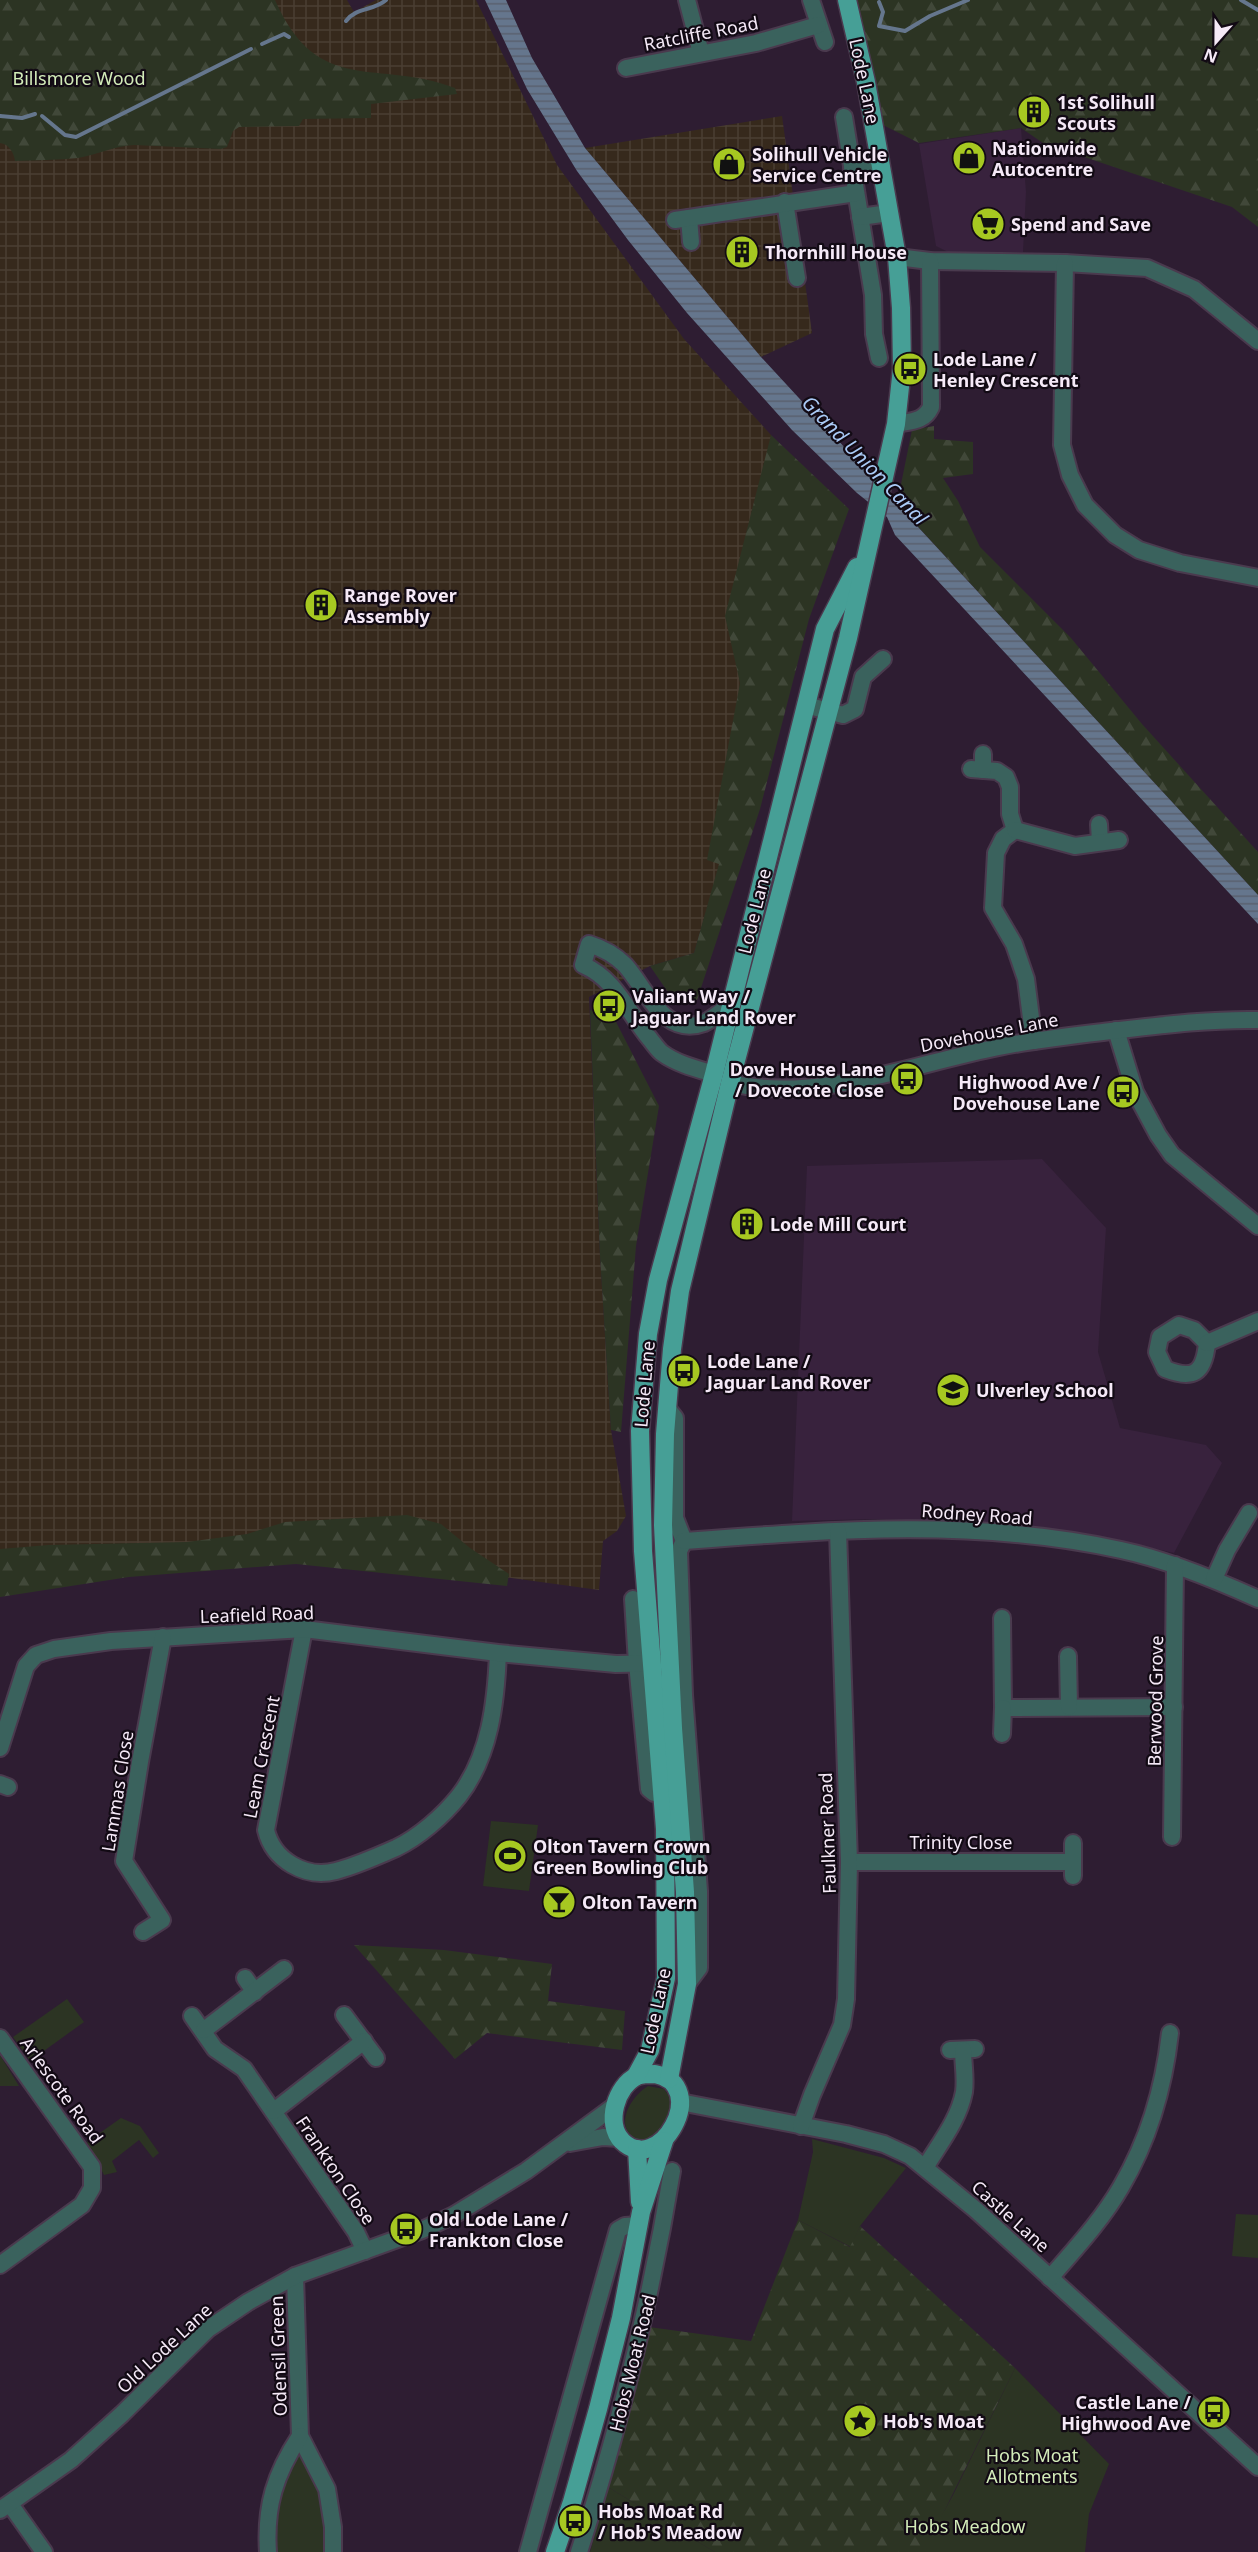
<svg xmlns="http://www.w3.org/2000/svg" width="1258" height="2552" viewBox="0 0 1258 2552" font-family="'Noto Sans',sans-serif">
  <defs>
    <pattern id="industrial-grid" width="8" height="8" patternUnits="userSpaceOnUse" patternTransform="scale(1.5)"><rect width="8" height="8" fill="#36291c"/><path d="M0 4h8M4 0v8" fill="none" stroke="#4a3e32"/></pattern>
    <pattern id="forest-firs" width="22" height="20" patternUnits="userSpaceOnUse" patternTransform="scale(1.5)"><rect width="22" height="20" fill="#2c3423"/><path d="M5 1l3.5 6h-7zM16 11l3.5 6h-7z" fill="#414839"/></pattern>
    <pattern id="water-rules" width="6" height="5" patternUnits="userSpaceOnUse" patternTransform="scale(1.5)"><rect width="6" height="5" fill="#65768d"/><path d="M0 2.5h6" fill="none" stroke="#59606f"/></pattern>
  </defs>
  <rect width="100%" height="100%" fill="#2e1d32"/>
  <g fill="#38223d">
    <polygon points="1021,128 1026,192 1023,252 948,252 936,246 919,144"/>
    <polygon points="1042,1159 1106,1228 1098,1352 1120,1428 1206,1445 1222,1463 1174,1553 1085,1533 991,1523 878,1519 792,1521 807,1166"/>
  </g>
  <g fill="url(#industrial-grid)">
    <polygon points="0,0 347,0 354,12 376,0 476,0 557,165 684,339 771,435 767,558 720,864 694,953 650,966 589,997 600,1256 611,1430 626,1516 617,1531 603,1541 599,1590 320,1552 0,1586"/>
    <polygon points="782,116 812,333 761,357 585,148"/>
  </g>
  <g fill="#2c3423">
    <polygon points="491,1821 538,1825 529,1891 483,1886"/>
    <polygon points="67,1999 84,2022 30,2061 13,2037"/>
    <polygon points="0,2055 19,2086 0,2086"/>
    <path d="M648,2086L664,2089L672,2100C669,2117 659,2137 641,2141C611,2130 629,2098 648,2086Z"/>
    <polygon points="121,2118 140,2126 159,2153 153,2158 139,2140 112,2161 117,2172 104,2175 87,2142"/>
    <polygon points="812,2139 884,2158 906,2168 860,2226 851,2247 798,2220 813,2152"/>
    <polygon points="1236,2214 1258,2215 1258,2258 1232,2256"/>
    <polygon points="1015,2368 1109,2464 1089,2514 1085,2552 921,2552 953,2495"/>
    <path d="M297,2453L306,2456C321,2483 329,2521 326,2552H272L280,2483Z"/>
    <polygon points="608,2487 715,2552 590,2552"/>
  </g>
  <g fill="url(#forest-firs)">
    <path d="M0,0H275C318,98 378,58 455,88L457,94L371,104V118L303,119L299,126L239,127L233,131L227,147L221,149L134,145C114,146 97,155 78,158C57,160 36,160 15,161C14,153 9,144 0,143Z"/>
    <polygon points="853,0 1258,0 1258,227 1232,207 1043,143 1021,128 919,143 881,124"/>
    <polygon points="934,426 934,439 973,442 973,474 943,478 958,501 980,547 1071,638 1142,724 1258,852 1258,895 897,504 912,430"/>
    <polygon points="771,435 849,509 809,619 760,809 697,1000 674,1001 650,966 694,953 719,864 707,860 740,683 725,616"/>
    <polygon points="590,1010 613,1016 659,1106 636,1246 621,1432 611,1430 600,1256"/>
    <polygon points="407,1515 441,1524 470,1548 509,1574 507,1586 296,1564 129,1577 0,1597 0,1549 49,1545 187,1542 247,1534 285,1522"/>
    <polygon points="354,1945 444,1950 552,1964 548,2001 625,2011 622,2050 487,2033 455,2059"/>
    <polygon points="798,2220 850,2247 860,2226 1015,2368 924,2552 715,2552 608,2487 649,2327 751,2341"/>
  </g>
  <polygon fill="url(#water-rules)" points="485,0 506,0 532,58 585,148 761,357 1258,895 1258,924 895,535 887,517 857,493 792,430 687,313 628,240 577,171 527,89"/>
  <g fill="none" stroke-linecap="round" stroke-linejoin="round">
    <g stroke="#65768d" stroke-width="4">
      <polyline points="1241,0 1258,10"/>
      <polyline points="879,2 883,12 879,26 905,31 930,16 968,0"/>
      <path d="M346,21C356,7 374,11 386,0"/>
      <polyline points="262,44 284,34 289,37"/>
      <polyline points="0,116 22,118 35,114"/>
      <polyline points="42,116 65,135 76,137 251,49"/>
    </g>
    <defs>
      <g id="minor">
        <polyline points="687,0 701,53"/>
        <polyline points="811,0 825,42"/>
        <polyline points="626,68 756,43 818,25"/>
        <polyline points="844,117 873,295 874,334 879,358"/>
        <polyline points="852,167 880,163"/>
        <polyline points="785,202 797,278"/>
        <polyline points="860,217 889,213"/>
        <polyline points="689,218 691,242"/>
        <polyline points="675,220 856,193"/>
        <polyline points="897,257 930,261 1065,263 1147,268 1194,289 1258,341"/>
        <polyline points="1065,263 1062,445 1070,475 1085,505 1115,535 1139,550 1180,563 1258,578"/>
        <path d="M896,424C911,421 924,422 931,407L930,261"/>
        <polyline points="806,705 843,715 855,709 863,677 883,659"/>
        <polyline points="971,769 997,771 1006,777 1010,787 1010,814 1015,830 1003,839 996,853 993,908 1014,944 1026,979 1034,1041"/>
        <polyline points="983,770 983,754"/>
        <polyline points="1099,824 1100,842"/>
        <polyline points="1015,830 1075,846 1119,840"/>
        <polyline points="1116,1030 1135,1092 1158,1135 1172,1155 1258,1226"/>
        <path d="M714,1074C697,1069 677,1064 662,1053C658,1050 654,1044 650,1039C628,1013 616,979 583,965L589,944C602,948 615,955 625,965C646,988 663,1038 704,1023C713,1019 722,1010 731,1005"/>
        <path d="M730,1083C819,1103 912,1064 999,1047C1033,1040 1068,1036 1103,1032C1155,1026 1206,1019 1258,1020"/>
        <path d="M1179,1325L1194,1330L1207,1343C1204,1374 1193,1380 1165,1369L1157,1352L1160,1337Z"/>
        <polyline points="1207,1343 1258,1321"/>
        <polyline points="667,1408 675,1418 675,1518 684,1541 679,1551 684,1695 699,1891 699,1968 687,1984"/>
        <path d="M684,1541C829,1530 977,1518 1121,1550C1168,1560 1214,1579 1258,1599"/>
        <polyline points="1214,1579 1227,1550 1249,1513"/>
        <polyline points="633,1599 637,1663 649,1789 654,1793 661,1792"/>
        <polyline points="1002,1618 1003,1708 1174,1707"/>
        <path d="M304,1629L266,1830C273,1860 305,1879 336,1871C355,1866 378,1856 396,1848C419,1837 443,1816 459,1796C490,1756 496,1702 498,1653"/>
        <polyline points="1068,1656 1069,1707"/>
        <polyline points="1002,1734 1003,1708"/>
        <polyline points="0,1748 26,1666 36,1655 54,1649 111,1641 304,1629 498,1653 616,1664 666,1663"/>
        <polyline points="0,1784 8,1787"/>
        <polyline points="1172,1837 1175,1565"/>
        <polyline points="849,1862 1073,1862"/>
        <polyline points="1073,1876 1073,1843"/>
        <polyline points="143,1932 162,1920 124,1861 140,1762 163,1637"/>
        <polyline points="245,1978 255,1992"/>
        <polyline points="344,2015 376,2058"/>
        <polyline points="192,2016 215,2049 244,2069 356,2232 365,2251"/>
        <polyline points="204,2030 284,1969"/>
        <polyline points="0,2038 92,2167 92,2188 82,2205 0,2265"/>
        <polyline points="950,2050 975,2049"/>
        <polyline points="680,2102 846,2134 884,2144 910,2156 976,2210 1258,2467"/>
        <polyline points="274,2111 364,2041"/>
        <polyline points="801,2126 812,2095 842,2025 846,1999 849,1862 838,1531"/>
        <polyline points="570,2143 603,2137 619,2138"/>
        <path d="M926,2166C940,2143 959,2119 964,2092C966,2079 963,2063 963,2050"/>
        <polyline points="295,2276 300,2436 327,2489 333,2527 333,2552"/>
        <path d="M1050,2278C1075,2249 1102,2220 1121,2187C1148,2141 1164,2086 1170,2033"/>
        <polyline points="10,2504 44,2552"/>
        <polyline points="0,2510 71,2460 122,2414 208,2329 248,2302 295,2276 422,2230 454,2215 526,2171 613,2107"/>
        <path d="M268,2552C265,2506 275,2474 300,2436"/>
        <polyline points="528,2552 618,2230 625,2226 639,2225"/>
        <path d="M579,2552C619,2428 651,2300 672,2171"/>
      </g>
      <g id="major">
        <path d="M655,2074C712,2085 659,2178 622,2141C605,2123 616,2086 637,2076C642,2074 650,2074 655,2074Z"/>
        <polyline points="636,2076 650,2050 666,1978 665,1829 643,1551 640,1431 648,1334 658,1280 714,1074 825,629 857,567"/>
        <polyline points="669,2079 687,1984 685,1892 673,1728 663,1525 665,1434 672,1349 680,1291 730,1083 848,638 896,424 902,368 901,308 897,257 866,82 847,0"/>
        <polyline points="637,2149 640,2202"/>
        <polyline points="555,2552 572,2502 598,2409 621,2318 641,2212 664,2141"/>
      </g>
    </defs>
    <use href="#minor" stroke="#4a3a4e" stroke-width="20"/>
    <use href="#major" stroke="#4a3a4e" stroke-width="21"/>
    <use href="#minor" stroke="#3a625d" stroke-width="16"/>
    <use href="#major" stroke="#469f96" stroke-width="18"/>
  </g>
  <defs>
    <symbol id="building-disc" viewBox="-11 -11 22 22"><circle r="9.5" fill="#a6c821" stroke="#120a14"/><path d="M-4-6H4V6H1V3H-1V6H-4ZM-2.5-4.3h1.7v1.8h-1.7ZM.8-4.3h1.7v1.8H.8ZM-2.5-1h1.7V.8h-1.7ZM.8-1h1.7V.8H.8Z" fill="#111"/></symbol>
    <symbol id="shop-disc" viewBox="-11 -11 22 22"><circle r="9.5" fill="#a6c821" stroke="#120a14"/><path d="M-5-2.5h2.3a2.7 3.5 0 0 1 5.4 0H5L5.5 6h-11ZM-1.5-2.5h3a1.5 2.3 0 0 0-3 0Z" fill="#111"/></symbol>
    <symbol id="supermarket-disc" viewBox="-11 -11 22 22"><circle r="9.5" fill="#a6c821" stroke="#120a14"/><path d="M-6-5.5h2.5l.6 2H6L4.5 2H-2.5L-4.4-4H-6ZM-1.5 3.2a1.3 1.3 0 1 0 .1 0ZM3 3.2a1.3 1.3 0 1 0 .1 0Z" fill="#111"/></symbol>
    <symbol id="bus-disc" viewBox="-11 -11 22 22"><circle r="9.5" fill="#a6c821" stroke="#120a14"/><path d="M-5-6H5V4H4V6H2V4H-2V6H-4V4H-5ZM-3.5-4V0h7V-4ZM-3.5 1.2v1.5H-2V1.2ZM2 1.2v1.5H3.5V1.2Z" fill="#111"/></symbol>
    <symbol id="school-disc" viewBox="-11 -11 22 22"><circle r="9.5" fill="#a6c821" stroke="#120a14"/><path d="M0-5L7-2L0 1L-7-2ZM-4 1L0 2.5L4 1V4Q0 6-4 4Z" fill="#111"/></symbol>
    <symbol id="stadium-disc" viewBox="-11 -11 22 22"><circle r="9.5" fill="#a6c821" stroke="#120a14"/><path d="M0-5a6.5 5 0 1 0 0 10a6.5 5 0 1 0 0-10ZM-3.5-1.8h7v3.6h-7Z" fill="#111"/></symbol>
    <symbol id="bar-disc" viewBox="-11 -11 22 22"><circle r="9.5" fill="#a6c821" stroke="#120a14"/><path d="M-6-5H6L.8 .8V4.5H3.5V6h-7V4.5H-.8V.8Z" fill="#111"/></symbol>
    <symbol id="sight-disc" viewBox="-11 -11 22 22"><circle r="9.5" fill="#a6c821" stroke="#120a14"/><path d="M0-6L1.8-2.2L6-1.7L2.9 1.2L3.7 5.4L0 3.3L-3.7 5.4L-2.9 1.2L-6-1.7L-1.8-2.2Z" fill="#111"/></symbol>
  </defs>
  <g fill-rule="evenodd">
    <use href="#building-disc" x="1015" y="93" width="38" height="38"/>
    <use href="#shop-disc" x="950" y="139" width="38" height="38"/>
    <use href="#shop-disc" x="710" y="145" width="38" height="38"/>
    <use href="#supermarket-disc" x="969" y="205" width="38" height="38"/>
    <use href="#building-disc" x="723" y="233" width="38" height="38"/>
    <use href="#bus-disc" x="891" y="350" width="38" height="38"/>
    <use href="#building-disc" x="302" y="586" width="38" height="38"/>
    <use href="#bus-disc" x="590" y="987" width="38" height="38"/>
    <use href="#bus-disc" x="888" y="1060" width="38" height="38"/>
    <use href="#bus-disc" x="1104" y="1073" width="38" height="38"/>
    <use href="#building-disc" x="728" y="1205" width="38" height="38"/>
    <use href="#bus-disc" x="665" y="1352" width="38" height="38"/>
    <use href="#school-disc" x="934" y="1371" width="38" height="38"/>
    <use href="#stadium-disc" x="491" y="1837" width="38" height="38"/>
    <use href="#bar-disc" x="540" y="1883" width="38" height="38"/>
    <use href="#bus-disc" x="387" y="2210" width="38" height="38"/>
    <use href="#bus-disc" x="1195" y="2393" width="38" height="38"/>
    <use href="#sight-disc" x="841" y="2402" width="38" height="38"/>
    <use href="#bus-disc" x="556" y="2502" width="38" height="38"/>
  </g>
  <g text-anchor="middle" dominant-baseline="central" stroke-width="4.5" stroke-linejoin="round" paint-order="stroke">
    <g font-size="18" fill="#f5e9f7" stroke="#120a14">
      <text transform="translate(701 33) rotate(-11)">Ratcliffe Road</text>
      <text transform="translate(865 81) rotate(78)">Lode Lane</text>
      <text transform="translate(754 911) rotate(-76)">Lode Lane</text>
      <text transform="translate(989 1032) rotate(-11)">Dovehouse Lane</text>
      <text transform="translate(644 1384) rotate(-85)">Lode Lane</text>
      <text transform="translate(977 1514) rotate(4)">Rodney Road</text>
      <text transform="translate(257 1614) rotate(-2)">Leafield Road</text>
      <text transform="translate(1155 1701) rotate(-89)">Berwood Grove</text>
      <text transform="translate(261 1757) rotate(-79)">Leam Crescent</text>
      <text transform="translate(117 1791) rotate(-81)">Lammas Close</text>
      <text transform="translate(827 1833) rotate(-92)">Faulkner Road</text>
      <text x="961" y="1842">Trinity Close</text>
      <text transform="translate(655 2011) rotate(-78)">Lode Lane</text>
      <text transform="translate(62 2090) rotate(54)">Arlescote Road</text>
      <text transform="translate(336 2170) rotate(56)">Frankton Close</text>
      <text transform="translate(1011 2216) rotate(42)">Castle Lane</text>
      <text transform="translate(164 2348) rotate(-43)">Old Lode Lane</text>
      <text transform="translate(278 2356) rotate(-92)">Odensil Green</text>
      <text transform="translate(632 2363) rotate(-76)">Hobs Moat Road</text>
    </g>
    <g font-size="18" fill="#d3ecb9" stroke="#120a14">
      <text x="79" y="78">Billsmore Wood</text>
      <text x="1032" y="2455">Hobs Moat<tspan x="1032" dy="21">Allotments</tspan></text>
      <text x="965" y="2526">Hobs Meadow</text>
    </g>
    <g font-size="18" font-weight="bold" fill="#f5e9f7" stroke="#120a14" text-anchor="start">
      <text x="1057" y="102">1st Solihull<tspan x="1057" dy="21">Scouts</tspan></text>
      <text x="992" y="148">Nationwide<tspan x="992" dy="21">Autocentre</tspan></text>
      <text x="752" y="154">Solihull Vehicle<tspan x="752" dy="21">Service Centre</tspan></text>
      <text x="1011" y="224">Spend and Save</text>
      <text x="765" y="252">Thornhill House</text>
      <text x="933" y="359">Lode Lane /<tspan x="933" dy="21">Henley Crescent</tspan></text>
      <text x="344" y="595">Range Rover<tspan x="344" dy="21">Assembly</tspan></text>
      <text x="632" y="996">Valiant Way /<tspan x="632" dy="21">Jaguar Land Rover</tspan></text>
      <text x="884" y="1069" text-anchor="end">Dove House Lane<tspan x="884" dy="21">/ Dovecote Close</tspan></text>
      <text x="1100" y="1082" text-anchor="end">Highwood Ave /<tspan x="1100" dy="21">Dovehouse Lane</tspan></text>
      <text x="770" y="1224">Lode Mill Court</text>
      <text x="707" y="1361">Lode Lane /<tspan x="707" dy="21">Jaguar Land Rover</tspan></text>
      <text x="976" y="1390">Ulverley School</text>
      <text x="533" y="1846">Olton Tavern Crown<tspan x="533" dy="21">Green Bowling Club</tspan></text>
      <text x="582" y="1902">Olton Tavern</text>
      <text x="429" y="2219">Old Lode Lane /<tspan x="429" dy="21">Frankton Close</tspan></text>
      <text x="1191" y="2402" text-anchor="end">Castle Lane /<tspan x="1191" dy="21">Highwood Ave</tspan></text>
      <text x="883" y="2421">Hob's Moat</text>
      <text x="598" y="2511">Hobs Moat Rd<tspan x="598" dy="21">/ Hob'S Meadow</tspan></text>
    </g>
    <g font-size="20" font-style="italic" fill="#aacaf6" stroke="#120a14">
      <text transform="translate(865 460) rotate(46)">Grand Union Canal</text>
    </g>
  </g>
  <g transform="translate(1216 42) rotate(201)" stroke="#120a14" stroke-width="4.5" paint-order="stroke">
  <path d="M0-4.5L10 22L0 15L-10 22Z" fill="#f5e9f7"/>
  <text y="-9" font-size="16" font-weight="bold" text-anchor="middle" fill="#f5e9f7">N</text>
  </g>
</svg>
